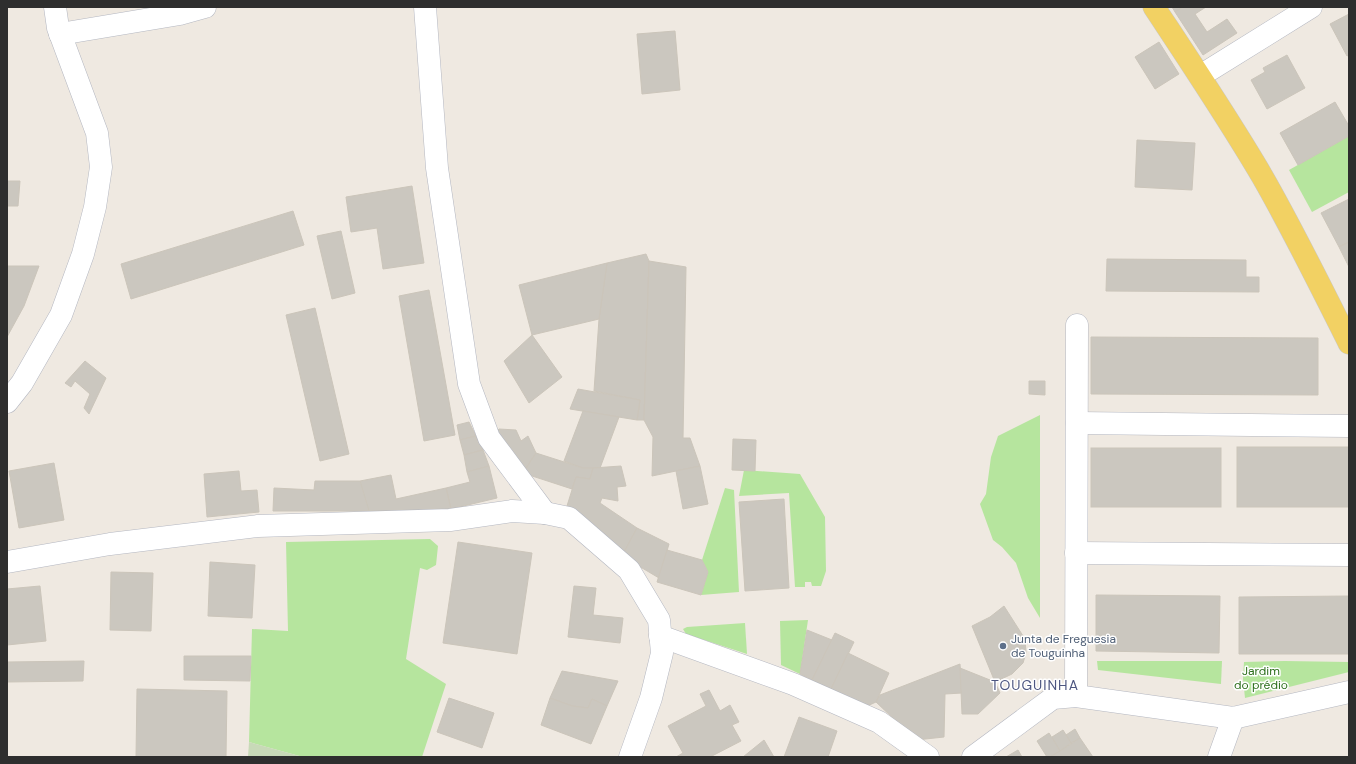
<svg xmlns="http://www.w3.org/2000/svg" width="1356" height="764" viewBox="0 0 1356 764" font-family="'DM Sans',sans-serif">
  <rect width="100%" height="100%" fill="#efe9e1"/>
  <g fill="#b6e59e">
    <polygon points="1349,136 1349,192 1312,212 1289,170"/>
    <polygon points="1040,415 1040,618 1028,598 1016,563 1002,547 993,540 980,504 986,494 991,457 998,436"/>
    <polygon points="744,470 800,474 825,517 826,571 821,586 812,586 811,582 805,582 805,587 795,587 789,493 739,496"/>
    <polygon points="725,488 734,490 739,592 701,595 708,572 702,560"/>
    <polygon points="430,539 438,546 436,565 427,570 420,568 406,659 446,684 422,757 303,757 249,742 252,629 288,631 286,542"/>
    <polygon points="808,620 800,674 781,665 780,621"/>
    <polygon points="745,623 747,654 686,634 683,629 687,627"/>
    <polygon points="1097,661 1222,661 1221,684 1098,670"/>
    <polygon points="1285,661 1349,662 1349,672 1245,698 1243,679 1244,662"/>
  </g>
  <polygon fill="#c8d9b8" points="249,742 303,757 248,757"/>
  <g fill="#cbc7bf" stroke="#cbc5ba">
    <polygon points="1172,7 1183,7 1175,12"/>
    <polygon points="1183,7 1206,7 1195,14 1207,32 1227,19 1237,33 1203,55 1175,12"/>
    <polygon points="1349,14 1349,55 1347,56 1330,24"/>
    <polygon points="675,31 680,90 642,94 637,34"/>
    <polygon points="1159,42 1179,74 1155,89 1135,57"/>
    <polygon points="1287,55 1305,88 1267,109 1251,80 1265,72 1263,68"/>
    <polygon points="1335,102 1349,126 1349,136 1298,165 1280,133"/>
    <polygon points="1137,140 1195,143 1192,190 1135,187"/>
    <polygon points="7,181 20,181 18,206 7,206"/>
    <polygon points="412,186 424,263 383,269 377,228 351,232 346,197"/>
    <polygon points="1349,199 1349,242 1339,247 1321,213"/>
    <polygon points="293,211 304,245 131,299 121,264"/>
    <polygon points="341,231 355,293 332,299 317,236"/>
    <polygon points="1349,242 1349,267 1339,247"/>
    <polygon points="646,254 649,261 644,420 637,420 640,400 594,391 599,319 607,263"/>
    <polygon points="1107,259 1246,260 1246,277 1259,277 1259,292 1106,291"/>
    <polygon points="649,261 686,267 683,438 690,438 700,466 652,476 653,437 644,420"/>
    <polygon points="607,263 599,319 532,335 519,285"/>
    <polygon points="7,266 39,266 24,306 7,337"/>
    <polygon points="429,290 455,435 424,441 399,296"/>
    <polygon points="315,308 349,454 320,461 286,315"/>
    <polygon points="532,335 562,377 529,403 504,361"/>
    <polygon points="1091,337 1318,338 1318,395 1091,394"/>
    <polygon points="85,361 106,378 89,414 84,408 90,394 75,381 71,387 65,383"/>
    <polygon points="1029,381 1045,381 1045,395 1029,394"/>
    <polygon points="578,389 640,400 637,420 570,409"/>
    <polygon points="583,411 619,417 600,468 583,468 564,461"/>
    <polygon points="469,422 476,436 460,440 457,425"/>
    <polygon points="499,429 516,430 521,441 528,436 536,453 523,473 495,433"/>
    <polygon points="476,436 483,450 464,455 460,440"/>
    <polygon points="733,439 756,440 755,471 732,470"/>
    <rect x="1237" y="447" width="112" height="60"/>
    <rect x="1091" y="448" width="130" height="59"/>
    <polygon points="483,450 489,466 467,472 464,455"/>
    <polygon points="536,453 583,468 593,468 590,479 576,477 572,489 523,473"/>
    <polygon points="54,463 64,520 19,528 9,471"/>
    <polygon points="489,466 497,498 451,509 446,488 470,482 467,472"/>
    <polygon points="621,466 626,486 617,487 618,501 602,498 600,503 637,528 622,556 567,506 576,477 590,479 593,468"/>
    <polygon points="700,466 708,504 683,509 676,471"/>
    <polygon points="239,471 241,491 257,490 259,512 207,517 204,474"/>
    <polygon points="391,475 396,499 446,488 451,509 408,511 369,511 360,481"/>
    <polygon points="315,481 360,481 369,511 273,511 274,488 314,490"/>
    <polygon points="784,499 789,588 745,591 739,502"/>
    <polygon points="637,528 669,544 659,578 622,556"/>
    <polygon points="458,542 532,553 517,654 443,643"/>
    <polygon points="667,550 702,560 708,572 701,595 657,582"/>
    <polygon points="210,562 255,565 252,618 208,616"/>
    <polygon points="111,572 153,573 151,631 110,630"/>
    <polygon points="40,586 46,641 7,645 7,589"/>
    <polygon points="574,586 596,588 593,615 623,618 620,643 568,637"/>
    <polygon points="1096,595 1220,596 1219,653 1096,651"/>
    <polygon points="1349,596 1349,654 1239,654 1239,597"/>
    <polygon points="1004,606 1025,639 1026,653 1023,663 1012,674 995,682 972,626 990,617"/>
    <polygon points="807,630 832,640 812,680 800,674"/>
    <polygon points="835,633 854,642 831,689 812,680"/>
    <polygon points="848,653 889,673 876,702 865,707 831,689"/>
    <polygon points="184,656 251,656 250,681 184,680"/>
    <polygon points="84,661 83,681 7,682 7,662"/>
    <polygon points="960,664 962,693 945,694 944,737 916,740 876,702 880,695"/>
    <polygon points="960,668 995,682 1000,693 978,714 962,714"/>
    <polygon points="562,671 618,681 607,706 592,699 588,708 572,706 550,698"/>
    <polygon points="137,689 227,691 226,757 136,757"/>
    <polygon points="709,690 720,711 730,705 739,722 732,725 741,741 710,757 676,757 683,753 668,726 706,706 700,694"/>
    <polygon points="449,698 494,713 482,748 437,732"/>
    <polygon points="550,698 572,706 588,708 592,699 607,706 591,744 541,725"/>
    <polygon points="799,717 837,731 828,757 784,757"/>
    <polygon points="1075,729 1080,738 1071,743 1066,735"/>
    <polygon points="1063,730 1071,743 1060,751 1052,737"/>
    <polygon points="1049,733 1060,751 1050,757 1047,757 1037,741"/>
    <polygon points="1080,738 1093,757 1050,757 1060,751"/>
    <polygon points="764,740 774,757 743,757"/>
    <polygon points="1018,750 1022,757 1006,757"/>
  </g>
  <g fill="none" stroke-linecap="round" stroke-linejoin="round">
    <defs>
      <g id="minor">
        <polyline points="425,7 437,168 469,384 489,438 545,513"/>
        <polyline points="60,34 180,14 205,7"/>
        <polyline points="1200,76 1311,7"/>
        <polyline points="7,402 22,383 61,315 83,254 95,207 101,167 97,133 58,28 55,7"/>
        <polyline points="1077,423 1349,426"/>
        <polyline points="1076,553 1349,555"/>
        <polyline points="7,562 110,544 258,526 450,520 512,511 545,513 569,518 629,570 659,620 662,653 651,698 630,757"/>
        <polyline points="660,636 793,684 879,722 928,757"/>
        <polyline points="1076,696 1077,325"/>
        <polyline points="973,757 1053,698 1076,696 1233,718 1349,692"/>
        <polyline points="1219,757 1233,718"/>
      </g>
      <path id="major" d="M1154,7C1191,63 1228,118 1262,176C1293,230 1321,287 1349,343"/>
    </defs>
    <use href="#minor" stroke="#b4b7c1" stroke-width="23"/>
    <use href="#major" stroke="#c9c9c9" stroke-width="23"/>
    <use href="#minor" stroke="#fff" stroke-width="22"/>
    <use href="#major" stroke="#f2d163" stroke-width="22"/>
  </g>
  <circle fill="#5c6f8a" stroke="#fff" stroke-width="1.5" cx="1003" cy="646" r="4"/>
  <g text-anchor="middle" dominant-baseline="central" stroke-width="3" stroke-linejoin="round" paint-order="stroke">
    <g font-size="12" fill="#4e5e75" stroke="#fff" text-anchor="start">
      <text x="1011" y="639">Junta de Freguesia<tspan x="1011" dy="14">de Touguinha</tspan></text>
    </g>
    <g font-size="12" fill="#2c6e1b" stroke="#fff">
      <text x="1261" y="671">Jardim<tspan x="1261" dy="14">do prédio</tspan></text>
    </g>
    <g font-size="14" letter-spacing="1" fill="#4d5680" stroke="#fff">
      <text x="1035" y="685">TOUGUINHA</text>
    </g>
  </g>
  <rect width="1356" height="764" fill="none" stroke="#2e2e2e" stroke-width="16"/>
</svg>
